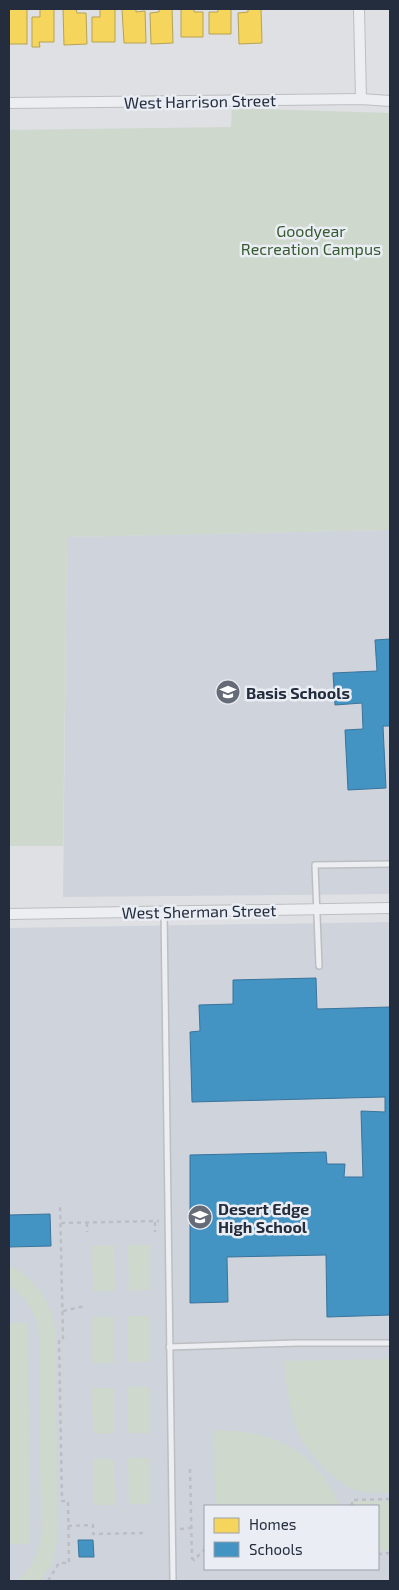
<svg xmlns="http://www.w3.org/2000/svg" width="399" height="1590" viewBox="0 0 399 1590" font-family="'Exo 2',sans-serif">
  <rect width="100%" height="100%" fill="#dee0e4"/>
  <g fill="#cfd3db" fill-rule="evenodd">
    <polygon points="390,530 390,894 63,897 67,537"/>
    <path d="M390,922V1581H9V928ZM205,1506H378V1569H205Z"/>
  </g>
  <g fill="#ced8cd">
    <polygon points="232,108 390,113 390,530 67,537 63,846 9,846 9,130 231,127"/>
    <polygon points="114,1245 115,1291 93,1291 92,1246"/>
    <polygon points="128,1245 150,1245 150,1290 129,1291"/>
    <path d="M9,1266C33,1276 51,1301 55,1327L58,1539L51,1566L40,1581H16C31,1570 38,1556 41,1537L39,1339C38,1316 28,1298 9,1285Z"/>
    <polygon points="127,1316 149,1316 149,1362 128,1362"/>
    <polygon points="91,1317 113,1317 114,1363 92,1363"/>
    <polygon points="9,1323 28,1323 30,1544 9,1544"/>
    <path d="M390,1359V1493C380,1493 365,1493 355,1490C336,1483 306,1452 298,1433C290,1411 286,1385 284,1361Z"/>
    <polygon points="128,1387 149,1387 150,1433 128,1433"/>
    <polygon points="92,1388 114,1388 114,1433 93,1434"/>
    <path d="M214,1430C273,1430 316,1450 340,1506H215Z"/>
    <polygon points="128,1458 150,1458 150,1504 129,1504"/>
    <polygon points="93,1459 114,1459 115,1505 93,1505"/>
    <polygon points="354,1501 390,1501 390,1551 378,1551 378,1506 354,1506"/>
  </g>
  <g fill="#f6d55c" stroke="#b7a353">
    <rect x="9" y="9" width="18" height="35"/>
    <polygon points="40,9 54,9 54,42 39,42 40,47 32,47 32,17 40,17"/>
    <polygon points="63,9 76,9 77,13 86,13 87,44 64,45"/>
    <polygon points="100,9 115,9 115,42 92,42 92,17 100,17"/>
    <polygon points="122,9 136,9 136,12 145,11 146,43 124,43"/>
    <polygon points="159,9 172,9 173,43 151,44 150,13 159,12"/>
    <polygon points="181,9 194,9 194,12 203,12 203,37 181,37"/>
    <polygon points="218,9 231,9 231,34 209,34 209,12 218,12"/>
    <polygon points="248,9 261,9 262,43 239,44 238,13 248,12"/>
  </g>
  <g fill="#4393c3" stroke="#3a749b">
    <polygon points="390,639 390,726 383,726 386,788 348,790 345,730 363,729 362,703 335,705 333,673 377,671 375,640"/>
    <polygon points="316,978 317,1009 390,1007 390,1315 327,1317 326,1255 227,1257 228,1302 190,1303 190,1155 326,1152 327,1164 345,1164 344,1177 363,1177 361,1111 385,1112 385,1097 192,1102 190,1032 200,1031 199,1005 233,1004 233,980"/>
    <polygon points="50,1214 51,1246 9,1247 9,1215"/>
    <polygon points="78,1540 93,1540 94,1557 79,1557"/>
  </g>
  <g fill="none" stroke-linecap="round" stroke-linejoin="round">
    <defs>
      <g id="lane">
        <polyline points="164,912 173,1581"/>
        <polyline points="319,966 315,865 390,864"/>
        <polyline points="169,1347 298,1343 390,1343"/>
      </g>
      <g id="street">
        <polyline points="359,9 361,99"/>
        <polyline points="9,103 361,99 390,101"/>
        <polyline points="9,914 390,908"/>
      </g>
    </defs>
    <use href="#lane" stroke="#bcbec2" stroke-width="8"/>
    <use href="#street" stroke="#bcbec2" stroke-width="12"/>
    <g stroke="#bdbec4" stroke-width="2.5" stroke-dasharray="4 4" stroke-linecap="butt">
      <polyline points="155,1222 155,1232"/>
      <polyline points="61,1223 159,1221"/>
      <polyline points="87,1223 87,1232"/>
      <polyline points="63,1311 85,1306"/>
      <polyline points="190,1469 192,1558 194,1560 205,1549"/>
      <polyline points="352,1506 352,1500 390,1499"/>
      <polyline points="68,1526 93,1525 93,1534 144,1533"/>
      <polyline points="180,1529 191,1528"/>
      <polyline points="378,1554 390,1553"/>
      <polyline points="48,1581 59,1563 69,1563 68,1501 62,1501 59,1339 63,1338 60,1203"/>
    </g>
    <use href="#lane" stroke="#edeef1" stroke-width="5"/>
    <use href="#street" stroke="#edeef1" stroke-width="10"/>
  </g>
  <defs>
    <symbol id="school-disc" viewBox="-11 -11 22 22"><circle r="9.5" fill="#656c77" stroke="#eaeef4"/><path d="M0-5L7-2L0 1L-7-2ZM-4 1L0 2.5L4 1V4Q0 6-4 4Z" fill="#fff"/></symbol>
  </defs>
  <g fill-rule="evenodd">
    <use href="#school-disc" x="214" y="678" width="28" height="28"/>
    <use href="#school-disc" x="186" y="1203" width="28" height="28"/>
  </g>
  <g text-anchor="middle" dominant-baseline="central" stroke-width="5" stroke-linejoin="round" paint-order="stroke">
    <g font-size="16" fill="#242d3d" stroke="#eaeef4">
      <text transform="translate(200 101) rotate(-1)">West Harrison Street</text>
      <text transform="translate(199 911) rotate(-1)">West Sherman Street</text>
    </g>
    <g font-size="16" fill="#375a30" stroke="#eaeef4">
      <text x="311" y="230">Goodyear<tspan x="311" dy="18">Recreation Campus</tspan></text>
    </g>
    <g font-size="16" font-weight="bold" fill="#242d3d" stroke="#eaeef4" text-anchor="start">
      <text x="246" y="692">Basis Schools</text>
      <text x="218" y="1208">Desert Edge<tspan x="218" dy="18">High School</tspan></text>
    </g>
  </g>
  <rect width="399" height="1590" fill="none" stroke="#242d3d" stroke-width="20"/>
  <rect x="204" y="1505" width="175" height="65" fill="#eaeef4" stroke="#9ba1ab"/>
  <rect x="214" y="1518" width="25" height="15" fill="#f6d55c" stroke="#9ba1ab"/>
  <text x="249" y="1530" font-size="15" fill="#242d3d">Homes</text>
  <rect x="214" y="1542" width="25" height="15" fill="#4393c3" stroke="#9ba1ab"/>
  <text x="249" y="1555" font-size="15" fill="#242d3d">Schools</text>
</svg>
